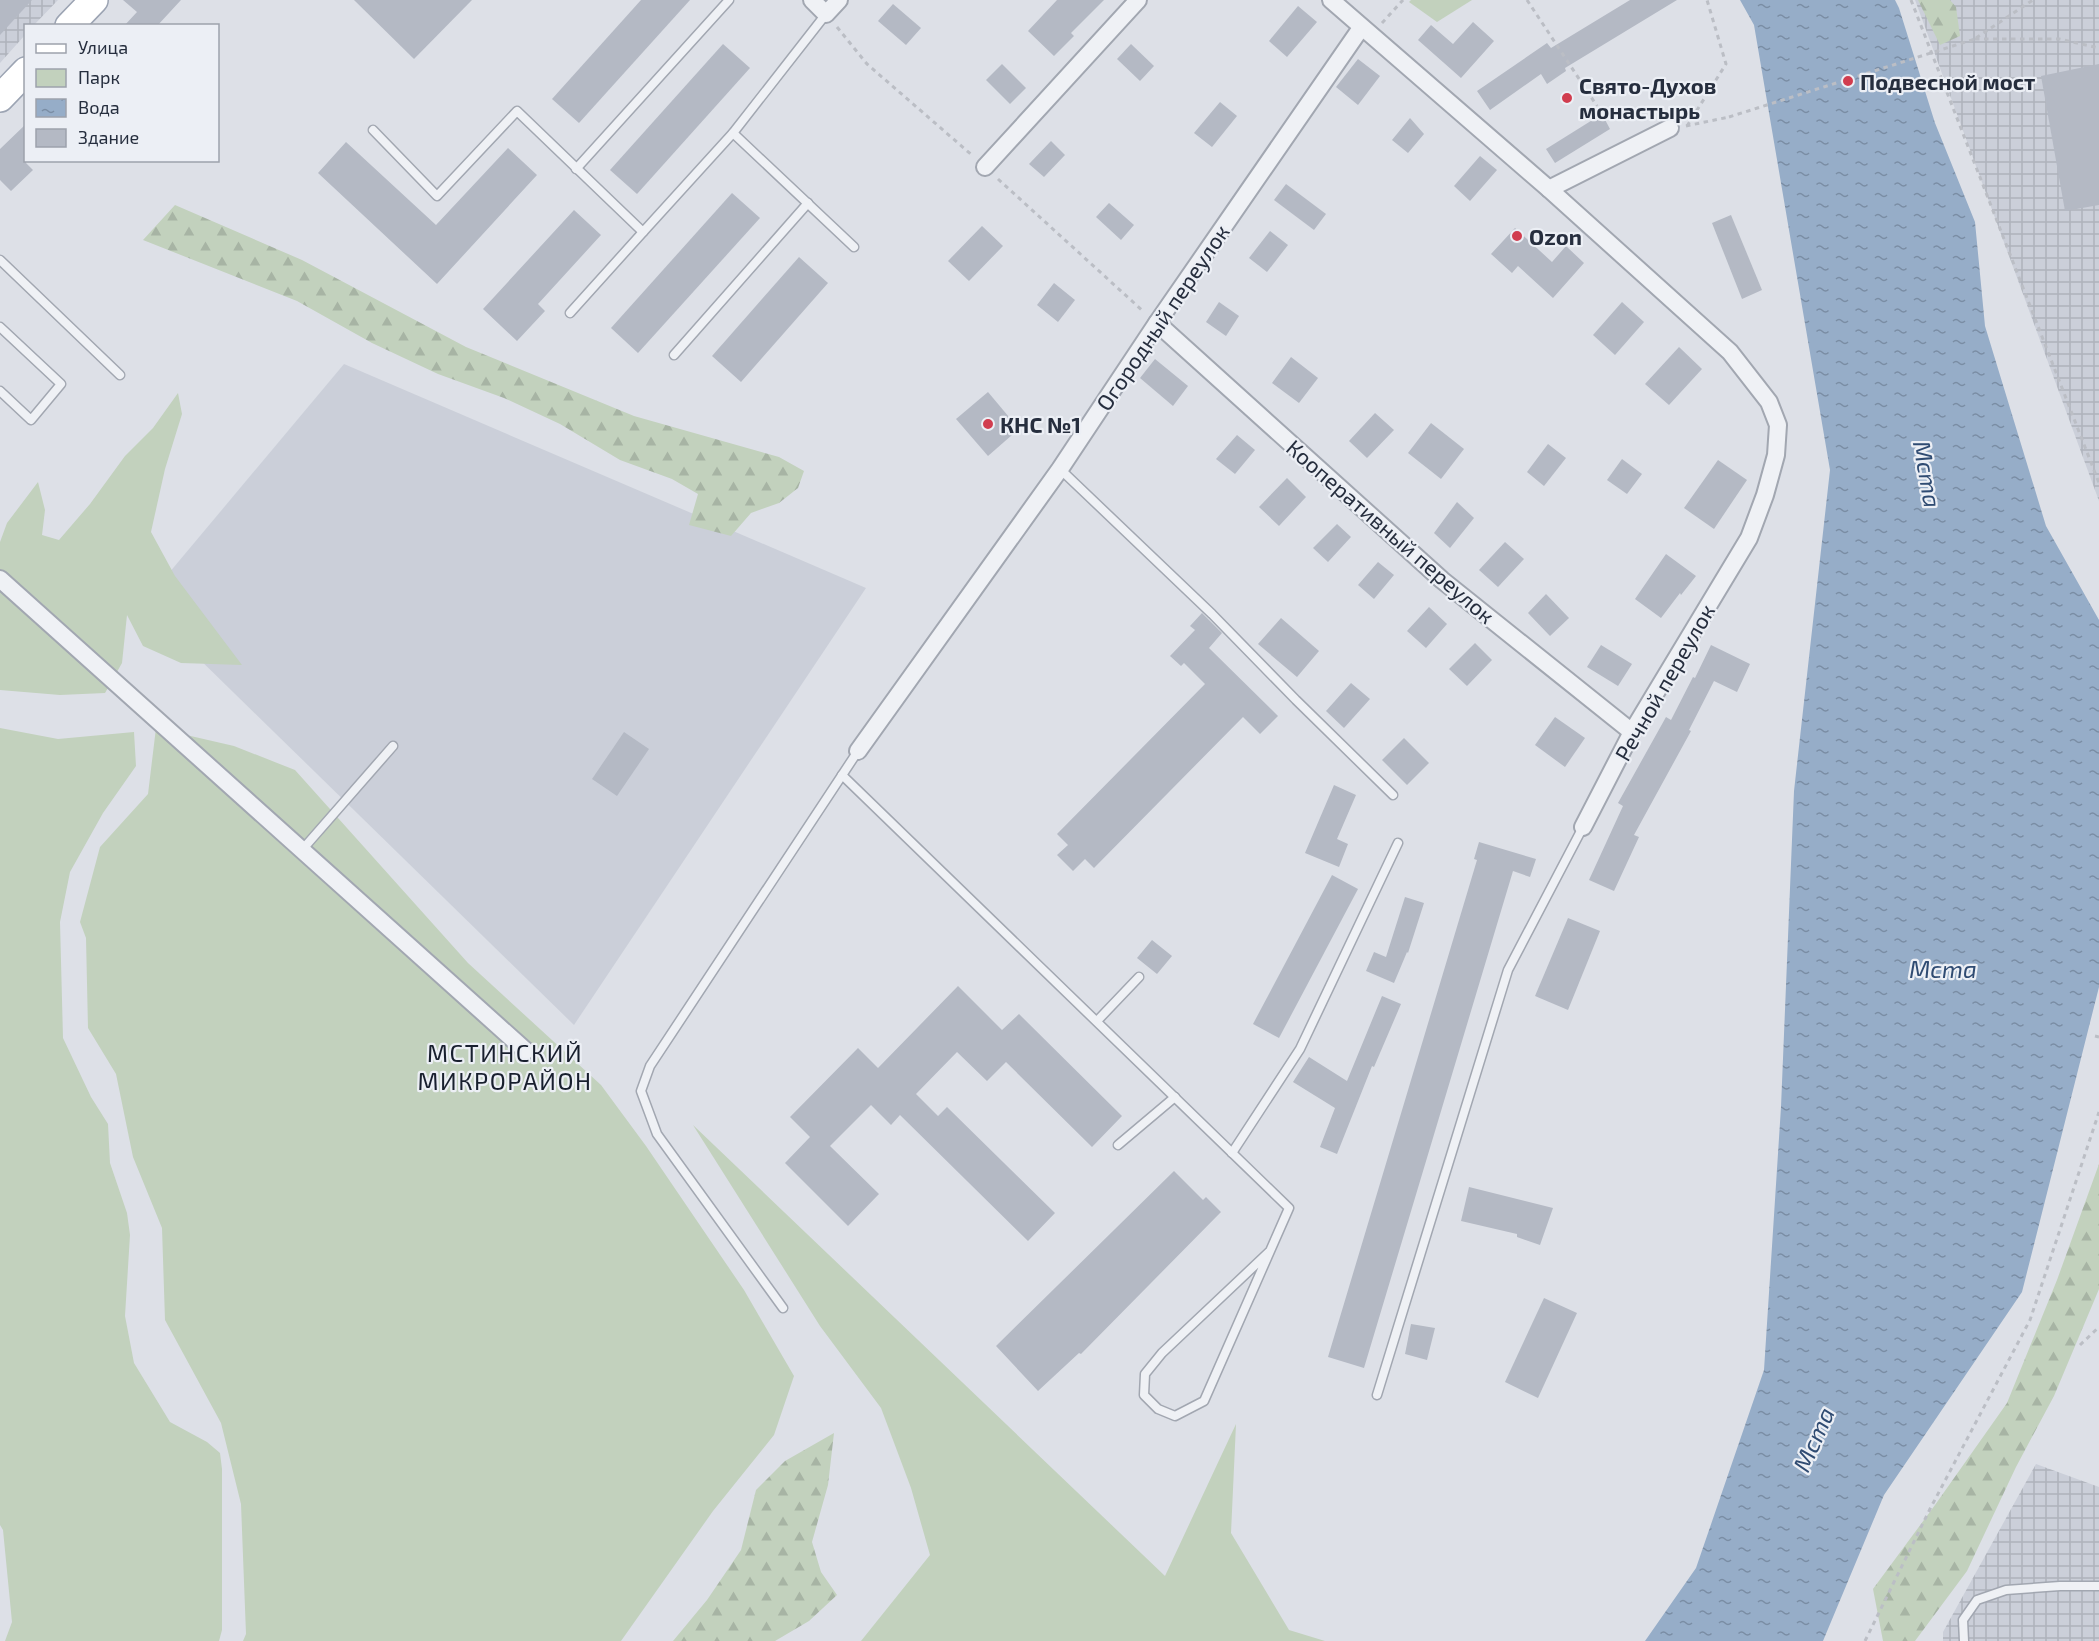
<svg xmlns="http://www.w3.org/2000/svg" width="2099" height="1641" viewBox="0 0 2099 1641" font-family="'Exo 2',sans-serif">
  <defs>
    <pattern id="industrial-grid" width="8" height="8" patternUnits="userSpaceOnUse" patternTransform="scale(1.5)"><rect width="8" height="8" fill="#cbcfd9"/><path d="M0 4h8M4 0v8" fill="none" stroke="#aeb2bb"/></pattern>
    <pattern id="forest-firs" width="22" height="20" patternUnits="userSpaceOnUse" patternTransform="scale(1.5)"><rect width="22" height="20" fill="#c2d1bd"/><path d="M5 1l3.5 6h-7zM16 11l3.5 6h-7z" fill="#a7b4a4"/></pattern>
    <pattern id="water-ripples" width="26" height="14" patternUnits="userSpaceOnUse" patternTransform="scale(1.5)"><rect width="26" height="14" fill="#96adc8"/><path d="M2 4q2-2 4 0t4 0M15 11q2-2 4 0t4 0" fill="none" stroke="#7a8da4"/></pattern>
  </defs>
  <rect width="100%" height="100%" fill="#dde0e7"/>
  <polygon fill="#cbcfd9" points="344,364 866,588 574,1025 143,604"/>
  <g fill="url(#industrial-grid)">
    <polygon points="0,0 58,0 34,25 26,26 25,35 0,63"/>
    <polygon points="1915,0 2099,0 2099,501"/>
    <polygon points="2036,1464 2099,1487 2099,1641 1943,1641 1943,1632"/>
  </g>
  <g fill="#c2d1bd">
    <polygon points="1411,0 1472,0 1437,22 1409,2"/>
    <polygon points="178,393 182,414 165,469 151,532 175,576 242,665 181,663 143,646 127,615 122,663 105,693 60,695 0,690 0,542 7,523 38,482 45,510 42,535 59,540 90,504 125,456 153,428"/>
    <polygon points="0,728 58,739 134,732 136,766 103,813 70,872 60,922 63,1038 91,1097 108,1124 110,1163 127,1213 130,1235 125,1316 134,1363 170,1422 207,1442 220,1453 222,1469 222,1630 219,1641 5,1641 12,1622 3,1530 0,1525"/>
    <polygon points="156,728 234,746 295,770 468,963 601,1085 646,1146 744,1290 794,1376 774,1435 713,1511 621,1641 243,1641 246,1634 241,1504 221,1423 165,1320 162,1228 133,1157 116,1074 88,1028 86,938 80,922 100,847 148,794"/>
    <polygon points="693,1125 1165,1576 1236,1424 1231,1533 1289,1630 1325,1641 861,1641 930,1555 911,1488 881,1408 820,1326"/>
  </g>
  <g fill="url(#forest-firs)">
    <polygon points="1918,0 1950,0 1956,7 1960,36 1940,45"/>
    <polygon points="175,205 302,260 466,347 634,416 779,457 804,471 798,488 779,503 751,513 731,536 689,525 698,494 672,479 620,460 560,424 504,398 438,374 372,343 297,301 143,240"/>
    <polygon points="2099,1164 2099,1289 2094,1301 2054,1396 2016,1467 1967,1571 1915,1641 1883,1641 1873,1589 1935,1505 2007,1403 2057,1280"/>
    <polygon points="834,1433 828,1485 812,1542 821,1572 837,1595 809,1621 775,1641 673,1641 707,1600 741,1550 756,1490 785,1461"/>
  </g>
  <polygon fill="url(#water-ripples)" points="1740,0 1895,0 1899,8 1935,123 1975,222 1985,326 2046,526 2099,620 2099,987 2022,1292 1884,1495 1823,1641 1645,1641 1696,1568 1764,1370 1781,1107 1794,791 1830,470 1754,25"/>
  <g fill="#b4b9c4">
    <polygon points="0,0 32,0 0,35"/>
    <polygon points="123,0 181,0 157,26 124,26 137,12"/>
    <polygon points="354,0 472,0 414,59"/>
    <polygon points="641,0 690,0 579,123 552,99"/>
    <polygon points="1057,0 1104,0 1071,33 1074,36 1054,56 1028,31"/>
    <polygon points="1630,0 1677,0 1565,68 1566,71 1547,84 1541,74 1490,110 1477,91 1547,43 1551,48"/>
    <polygon points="893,4 921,28 906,45 878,21"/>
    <polygon points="1298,6 1317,22 1287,57 1269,41"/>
    <polygon points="1473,22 1494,41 1461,78 1418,40 1431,25 1453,44"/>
    <polygon points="723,44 750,68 637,194 610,170"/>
    <polygon points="1131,44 1154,66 1140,81 1117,59"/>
    <polygon points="1358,59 1380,76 1358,105 1336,87"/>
    <polygon points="1002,64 1026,88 1010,104 986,80"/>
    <polygon points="2099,64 2099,205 2065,211 2041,76"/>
    <polygon points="1220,102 1237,116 1212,147 1194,133"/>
    <polygon points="1602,114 1610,129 1555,163 1546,149"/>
    <polygon points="1410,118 1424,134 1408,153 1392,140"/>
    <polygon points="26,124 26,163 33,170 11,191 0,180 0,149"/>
    <polygon points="1051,141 1065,155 1044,177 1029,164"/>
    <polygon points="346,142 436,225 508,148 537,175 437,284 318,173"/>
    <polygon points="1480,156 1497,170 1470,201 1454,186"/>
    <polygon points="1286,184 1326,214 1314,230 1274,200"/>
    <polygon points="732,193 760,218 638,353 611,328"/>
    <polygon points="1109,203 1134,225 1121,240 1096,217"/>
    <polygon points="574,210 601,235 538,304 545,311 517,341 483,309"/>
    <polygon points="1731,215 1762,290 1742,299 1712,223"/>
    <polygon points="982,226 1003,246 969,281 948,261"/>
    <polygon points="1515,228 1552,262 1566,246 1584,263 1553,298 1518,266 1512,273 1491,254"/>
    <polygon points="1270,231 1288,245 1267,272 1249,258"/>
    <polygon points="799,257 828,283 741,382 712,356"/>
    <polygon points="1054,283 1075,300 1058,322 1037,305"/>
    <polygon points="1219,302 1239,316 1226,336 1206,322"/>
    <polygon points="1622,302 1644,322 1615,355 1593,335"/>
    <polygon points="1679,347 1702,369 1669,405 1645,384"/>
    <polygon points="1291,357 1318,378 1299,403 1272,383"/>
    <polygon points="1155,359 1188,386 1173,406 1140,378"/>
    <polygon points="988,392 1019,429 988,456 956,419"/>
    <polygon points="1375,413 1394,430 1367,458 1349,441"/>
    <polygon points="1431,423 1464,449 1441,479 1408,453"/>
    <polygon points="1237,435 1255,450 1235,474 1216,459"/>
    <polygon points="1548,444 1566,458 1544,486 1527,472"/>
    <polygon points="1622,459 1642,474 1627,494 1607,480"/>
    <polygon points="1718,460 1747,480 1714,529 1684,508"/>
    <polygon points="1287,478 1306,497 1279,526 1259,507"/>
    <polygon points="1457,502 1474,518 1450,548 1434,533"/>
    <polygon points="1337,524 1351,537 1328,562 1313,548"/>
    <polygon points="1505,542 1524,559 1498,587 1479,570"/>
    <polygon points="1666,554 1696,576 1681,595 1680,593 1661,618 1635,599"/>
    <polygon points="1378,562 1394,575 1374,599 1358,585"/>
    <polygon points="1546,594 1569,618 1550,636 1528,613"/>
    <polygon points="1429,607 1447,624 1426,648 1407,631"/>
    <polygon points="1202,613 1222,633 1209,648 1278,716 1260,734 1243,717 1094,868 1085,859 1073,871 1057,855 1068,845 1057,834 1205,684 1184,663 1181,666 1170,656 1195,630 1190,626"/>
    <polygon points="1281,618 1319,651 1297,677 1258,644"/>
    <polygon points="1475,643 1492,660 1467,686 1449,669"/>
    <polygon points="1601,645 1632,664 1618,686 1587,667"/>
    <polygon points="1711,645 1750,664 1737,692 1714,681 1689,730 1691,731 1634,835 1639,837 1614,891 1589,880 1623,806 1618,803 1666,717 1671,720 1693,677 1695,678"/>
    <polygon points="1351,683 1370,699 1344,728 1326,711"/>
    <polygon points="1555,717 1585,738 1565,767 1535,745"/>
    <polygon points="624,732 649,749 617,796 592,779"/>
    <polygon points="1404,738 1429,763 1407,785 1382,760"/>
    <polygon points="1334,785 1356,795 1337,839 1348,844 1339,867 1305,853"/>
    <polygon points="1479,842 1536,859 1530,877 1513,871 1364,1368 1328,1357 1477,860 1474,859"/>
    <polygon points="1332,875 1358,889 1279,1038 1253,1024"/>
    <polygon points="1405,897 1424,903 1408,953 1407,952 1394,983 1366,971 1374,952 1386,957"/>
    <polygon points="1568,918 1600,931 1568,1010 1535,996"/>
    <polygon points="1152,940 1172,956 1157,974 1137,958"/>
    <polygon points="958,986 1002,1030 1019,1014 1122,1116 1092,1147 1006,1062 987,1081 957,1052 916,1094 938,1116 947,1107 1055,1213 1028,1241 900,1115 891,1125 871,1105 830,1146 879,1194 848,1226 785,1163 810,1137 790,1117 858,1048 878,1068"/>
    <polygon points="1382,996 1401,1004 1374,1067 1372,1066 1337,1154 1320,1147 1335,1108 1293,1082 1309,1057 1347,1081"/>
    <polygon points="1174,1171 1203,1200 1206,1197 1221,1212 1081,1354 1079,1353 1038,1391 996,1346"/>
    <polygon points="1469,1187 1553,1208 1540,1245 1517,1237 1517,1234 1461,1221"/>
    <polygon points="1544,1298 1577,1313 1538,1398 1505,1382"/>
    <polygon points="1411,1324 1435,1328 1427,1360 1405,1354"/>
  </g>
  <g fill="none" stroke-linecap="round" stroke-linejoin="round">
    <defs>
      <g id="lane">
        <polyline points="373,130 437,196 517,111 643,232 733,133 826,14"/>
        <polyline points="733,133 854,247"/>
        <polyline points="576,169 729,0"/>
        <polyline points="0,260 120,375"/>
        <polyline points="570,313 643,232"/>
        <polyline points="0,327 61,384 31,420 0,391"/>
        <polyline points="674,355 808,203"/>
        <polyline points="1060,469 1212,614 1296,700 1393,795"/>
        <polyline points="842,775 1289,1208 1204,1401 1175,1416 1158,1409 1144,1395 1145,1374 1162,1353 1269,1252"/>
        <polyline points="302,850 393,746"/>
        <polyline points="1097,1021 1139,977"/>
        <polyline points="1118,1145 1175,1097"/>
        <polyline points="1232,1153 1300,1049 1398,843"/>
        <polyline points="783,1308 657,1134 641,1091 650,1066 858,751"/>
        <polyline points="1377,1395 1508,970 1583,827"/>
        <polyline points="1964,1641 1963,1620 1977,1600 2006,1590 2060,1586 2099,1586"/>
      </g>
      <g id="street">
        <polyline points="812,0 826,14 839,0"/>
        <polyline points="1331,0 1549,189 1730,352 1769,402 1778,425 1776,455 1765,495 1749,538 1632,732 1583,827"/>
        <polyline points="985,167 1138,0"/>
        <polyline points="1549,189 1670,128"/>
        <polyline points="1157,323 1442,580 1632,732"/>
        <polyline points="0,579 526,1051"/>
        <polyline points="858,751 1060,469 1157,323 1361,28"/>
      </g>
      <g id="primary">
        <polyline points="69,26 94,0"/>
        <polyline points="0,98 26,71"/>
      </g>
    </defs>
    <use href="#lane" stroke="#a2a7b1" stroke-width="11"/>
    <use href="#street" stroke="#a2a7b1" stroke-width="20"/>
    <use href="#primary" stroke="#9ca4b3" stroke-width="30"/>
    <g stroke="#bbbec5" stroke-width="3" stroke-dasharray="4.5 4.5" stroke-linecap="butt">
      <polyline points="1527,0 1597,106"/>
      <polyline points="1911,0 2099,483"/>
      <polyline points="1382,23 1403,0"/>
      <polyline points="837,27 867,64 973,156"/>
      <polyline points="1976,38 2033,0"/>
      <polyline points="1975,39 2059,39 2099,48"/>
      <polyline points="1686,126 1729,117"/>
      <polyline points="1687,126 1726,64 1707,0"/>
      <polyline points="998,179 1144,312"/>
      <polyline points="2095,1036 2099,1037"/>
      <polyline points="2080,1345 2099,1327"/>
      <polyline points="1865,1641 1930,1509 2030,1320 2099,1112"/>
    </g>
    <use href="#lane" stroke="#eff1f5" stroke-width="8"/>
    <use href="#street" stroke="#eff1f5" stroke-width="16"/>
    <use href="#primary" stroke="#fff" stroke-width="27"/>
    <polyline stroke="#bbbec5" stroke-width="3" stroke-dasharray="4.5 4.5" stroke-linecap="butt" points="1729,117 1975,39"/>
  </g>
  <g fill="#d13d4f" stroke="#eceff5" stroke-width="2">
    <circle cx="1848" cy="81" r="6"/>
    <circle cx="1567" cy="98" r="6"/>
    <circle cx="1517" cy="236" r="6"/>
    <circle cx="988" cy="424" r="6"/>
  </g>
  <g text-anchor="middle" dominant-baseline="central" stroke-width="4.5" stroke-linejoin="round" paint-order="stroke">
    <g font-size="22" font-weight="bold" fill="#262e3e" stroke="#eceff5" text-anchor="start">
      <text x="1860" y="81">Подвесной мост</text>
      <text x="1579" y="85">Свято-Духов<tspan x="1579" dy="25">монастырь</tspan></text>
      <text x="1529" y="236">Ozon</text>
      <text x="1000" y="424">КНС №1</text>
    </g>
    <g font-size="22" fill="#262e3e" stroke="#eceff5">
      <text transform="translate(1162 317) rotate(-56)">Огородный переулок</text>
      <text transform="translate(1391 531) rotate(41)">Кооперативный переулок</text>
      <text transform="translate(1664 682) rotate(-60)">Речной переулок</text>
    </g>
    <g font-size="24" font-style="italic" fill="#2f4b72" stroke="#eceff5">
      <text transform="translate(1928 474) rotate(80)">Мста</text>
      <text x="1943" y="968">Мста</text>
      <text transform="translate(1813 1439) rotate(-66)">Мста</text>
    </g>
    <g font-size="24" letter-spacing="1.5" fill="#181f2e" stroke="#eceff5">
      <text x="505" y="1052">МСТИНСКИЙ<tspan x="505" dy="28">МИКРОРАЙОН</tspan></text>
    </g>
  </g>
  <rect x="24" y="24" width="195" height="138" fill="#eceff5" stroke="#9da2ac" stroke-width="1.5"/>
  <rect x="36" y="44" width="30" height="9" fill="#ffffff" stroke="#9da2ac" stroke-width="1.5"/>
  <text x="78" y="54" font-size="18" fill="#262e3e">Улица</text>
  <rect x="36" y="69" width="30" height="18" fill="#c2d1bd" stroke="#9da2ac" stroke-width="1.5"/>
  <text x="78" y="84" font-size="18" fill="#262e3e">Парк</text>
  <rect x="36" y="99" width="30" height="18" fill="url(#water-ripples)" stroke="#9da2ac" stroke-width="1.5"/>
  <text x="78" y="114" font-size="18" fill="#262e3e">Вода</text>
  <rect x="36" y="129" width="30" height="18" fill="#b4b9c4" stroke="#9da2ac" stroke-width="1.5"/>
  <text x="78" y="144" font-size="18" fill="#262e3e">Здание</text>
</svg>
